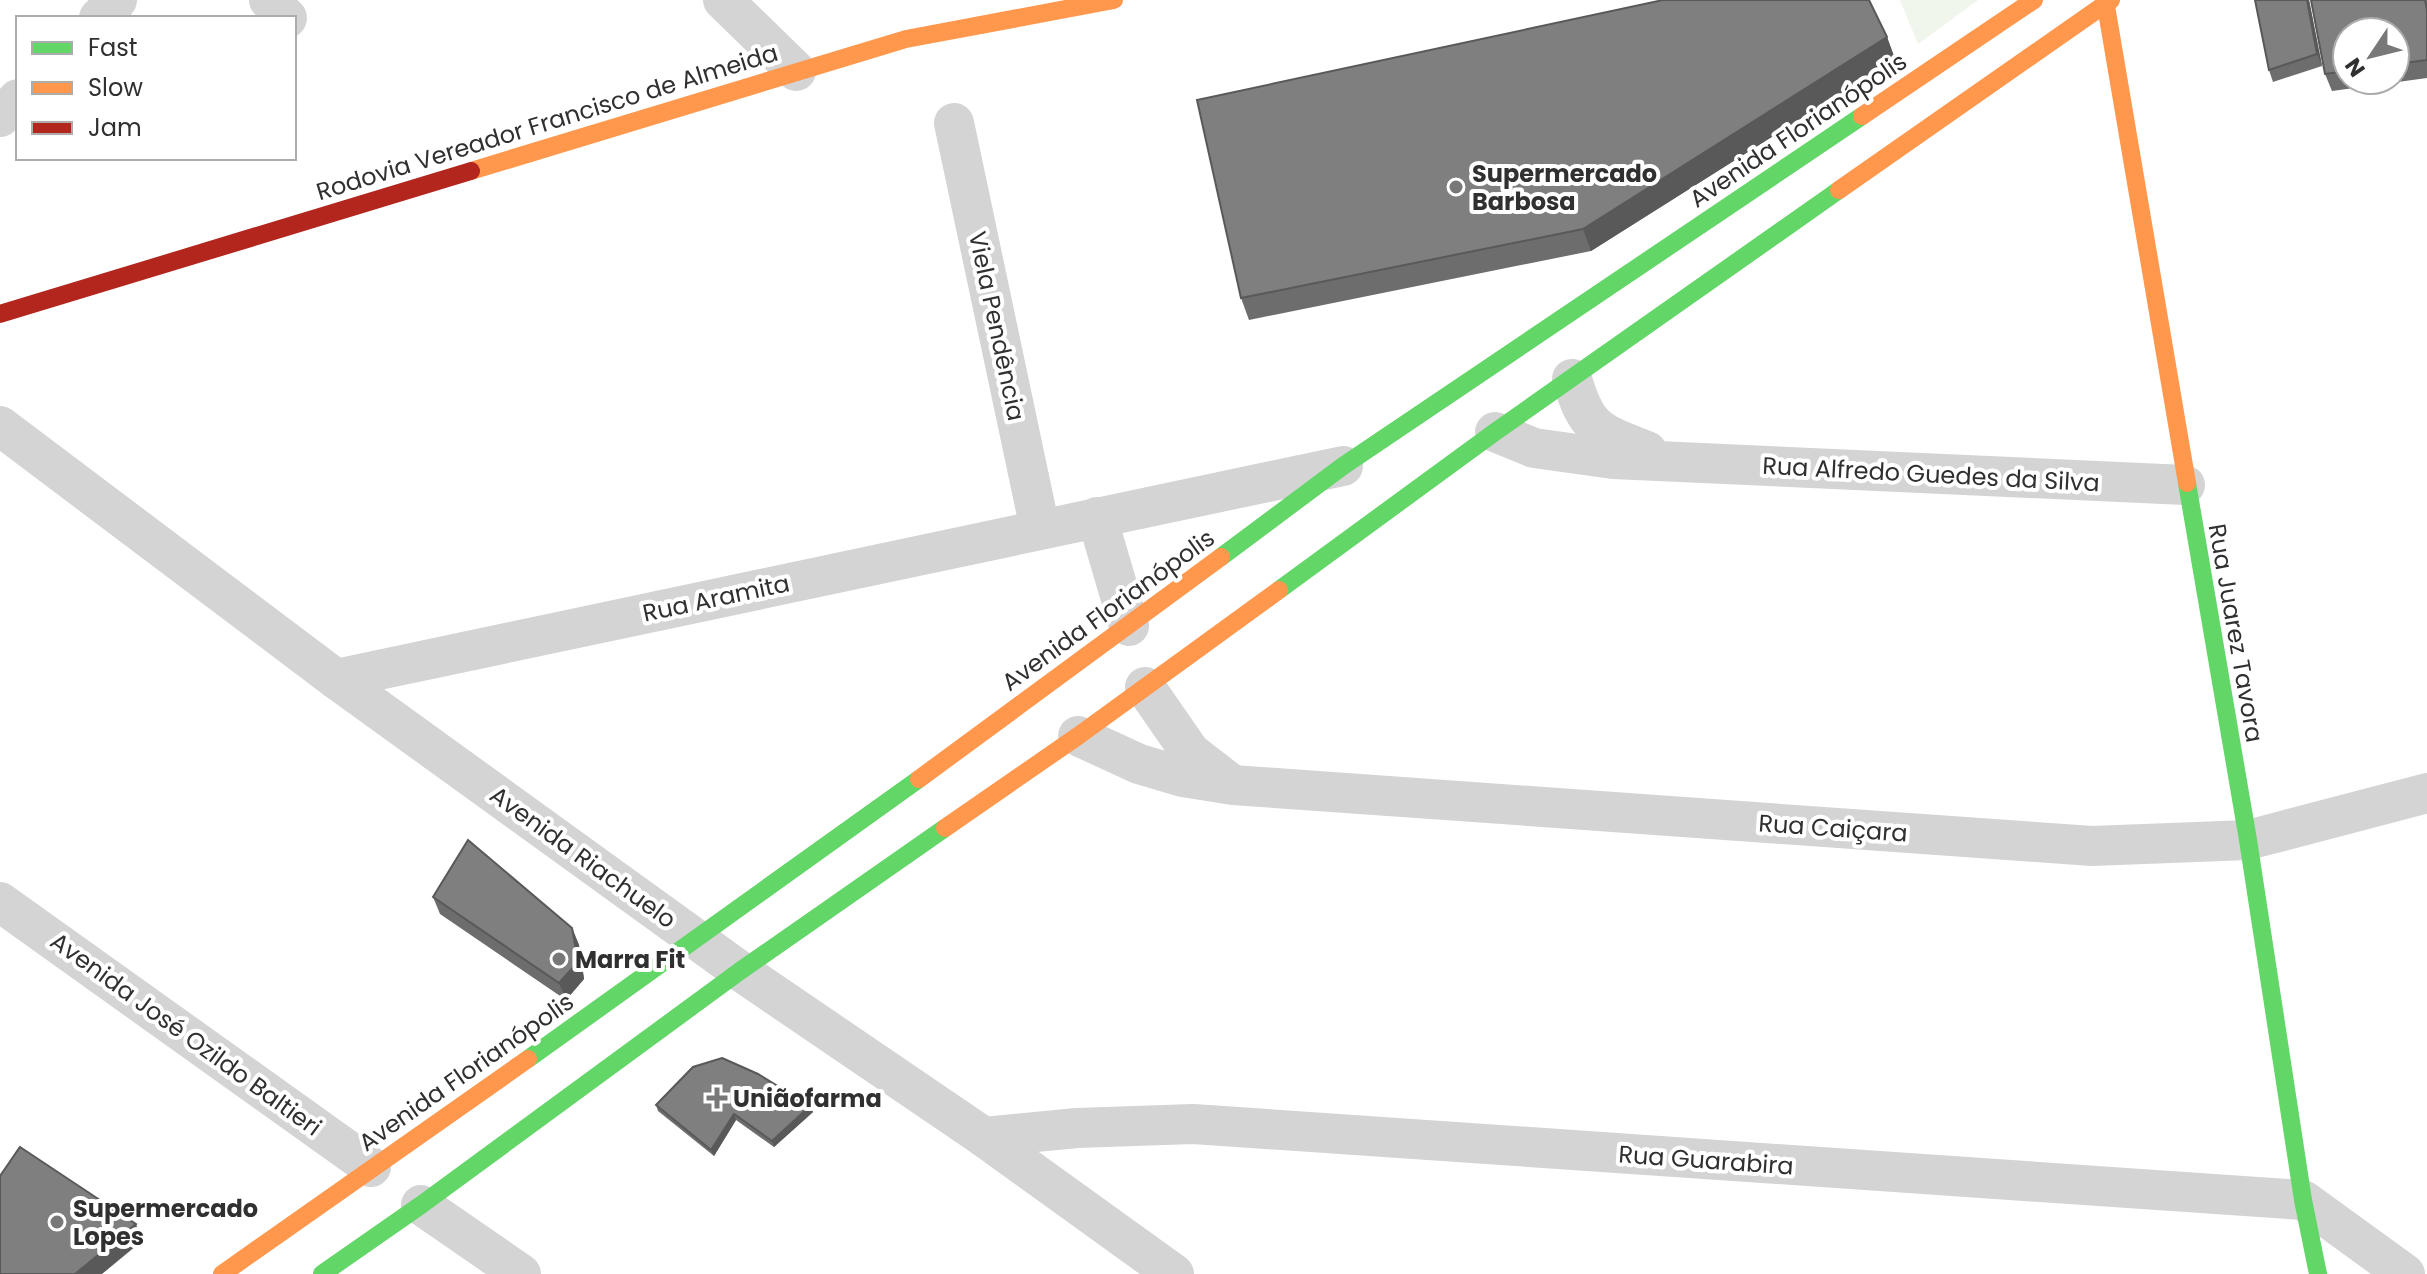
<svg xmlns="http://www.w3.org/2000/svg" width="2427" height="1274" viewBox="0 0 2427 1274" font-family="Poppins,sans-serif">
  <rect width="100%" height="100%" fill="#fff"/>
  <polygon fill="#f1f6ed" points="1900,0 1978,0 1918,44"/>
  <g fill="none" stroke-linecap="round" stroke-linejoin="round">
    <g stroke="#d4d4d4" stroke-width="40">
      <polyline points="269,0 287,18"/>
      <polyline points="723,0 796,71"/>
      <polyline points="99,18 117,0"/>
      <polyline points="0,117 18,99"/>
      <polyline points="954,123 1040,529"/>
      <path d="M1572,379C1587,431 1599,432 1647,451"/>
      <polyline points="0,426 336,679 740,971 984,1137 1174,1274"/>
      <polyline points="1495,432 1534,448 1613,459 2185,485"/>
      <polyline points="1097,517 1129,626"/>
      <polyline points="336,679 1343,466"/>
      <polyline points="1145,687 1190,752 1230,783"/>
      <polyline points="1078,736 1139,764 1183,777 1233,785 2092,846 2248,840 2427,793"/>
      <polyline points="0,902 371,1167"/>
      <polyline points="984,1137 1077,1128 1193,1124 2303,1200 2405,1274"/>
      <polyline points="421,1205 521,1274"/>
    </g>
    <g stroke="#63d668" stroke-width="18">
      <polyline points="2187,483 2248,840 2303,1200 2318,1274"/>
      <polyline points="1221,557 1343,466 1862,116"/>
      <polyline points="1279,590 1495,432 1839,190"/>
      <polyline points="528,1059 919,779"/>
      <polyline points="322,1274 421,1205 740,971 945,828"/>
    </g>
    <g stroke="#ff974d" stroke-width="18">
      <polyline points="2105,0 2187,483"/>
      <polyline points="1862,116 2034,0"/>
      <polyline points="471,171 906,39 1114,0"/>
      <polyline points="1839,190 2111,0"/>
      <polyline points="919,779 1221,557"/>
      <polyline points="945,828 1078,736 1279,590"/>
      <polyline points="222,1274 528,1059"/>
    </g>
    <polyline stroke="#b3261e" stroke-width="18" points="0,314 471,171"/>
  </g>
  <g fill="#6d6d6d" fill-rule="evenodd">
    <polygon points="2255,0 2309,0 2322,66 2273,82 2269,70"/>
    <path d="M2311,0H2427V78L2332,91L2325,74ZM2347,32H2395V80H2347Z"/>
    <polygon points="1887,37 1895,59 1591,251 1249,320 1241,298"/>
    <polygon points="433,897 572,928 579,945 584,979 566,1000 440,914"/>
    <polygon points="656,1105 810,1106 813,1112 774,1147 736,1120 714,1156 658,1111"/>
  </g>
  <g fill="#595959">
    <polygon points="2307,0 2309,0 2322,66 2317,54"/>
    <polygon points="1887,37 1895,59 1591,251 1583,229"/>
    <polygon points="572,928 579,945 584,979 566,1000 559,983"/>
    <polygon points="810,1106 813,1112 774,1147 772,1141"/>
    <polygon points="734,1114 736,1120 714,1156 711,1150"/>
    <polygon points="136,1224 142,1241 102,1274 75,1274"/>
  </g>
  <g fill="#7f7f7f" stroke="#595959" stroke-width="2">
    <polygon points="1663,0 1869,0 1887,37 1583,229 1241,298 1197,100"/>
    <polygon points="2255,0 2307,0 2317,54 2269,70"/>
    <polygon points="2311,0 2425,0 2427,10 2427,60 2395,64 2395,32 2347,32 2347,71 2325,74"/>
    <polygon points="468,840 572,928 578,962 559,983 433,897"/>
    <polygon points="722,1058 758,1074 810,1106 772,1141 734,1114 711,1150 656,1105 693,1067"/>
    <polygon points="20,1147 136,1224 75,1274 0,1274 0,1176"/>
  </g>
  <g fill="#787878" stroke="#fff" stroke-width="3">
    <circle cx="1456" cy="187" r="8"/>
    <circle cx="559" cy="959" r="8"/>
    <path d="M713 1086h8v8h8v8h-8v8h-8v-8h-8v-8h8z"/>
    <circle cx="57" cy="1222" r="8"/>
  </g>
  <g text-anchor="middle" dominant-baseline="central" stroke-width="8" stroke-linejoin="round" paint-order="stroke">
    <g font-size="24" fill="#303030" stroke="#fff">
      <text transform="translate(547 122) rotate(-17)">Rodovia Vereador Francisco de Almeida</text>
      <text transform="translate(1798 130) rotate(-34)">Avenida Florianópolis</text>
      <text transform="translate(997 326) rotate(78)">Viela Pendência</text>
      <text transform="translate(1931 474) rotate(3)">Rua Alfredo Guedes da Silva</text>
      <text transform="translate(716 598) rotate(-12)">Rua Aramita</text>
      <text transform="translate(1108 610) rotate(-36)">Avenida Florianópolis</text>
      <text transform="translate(2236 633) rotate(80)">Rua Juarez Tavora</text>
      <text transform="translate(1833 828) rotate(4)">Rua Caiçara</text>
      <text transform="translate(583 857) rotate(36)">Avenida Riachuelo</text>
      <text transform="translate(186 1034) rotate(36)">Avenida José Ozildo Baltieri</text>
      <text transform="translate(466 1072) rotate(-35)">Avenida Florianópolis</text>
      <text transform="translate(1706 1160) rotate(4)">Rua Guarabira</text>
    </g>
    <g font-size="24" font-weight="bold" fill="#303030" stroke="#fff" text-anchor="start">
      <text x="1472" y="173">Supermercado<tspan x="1472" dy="28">Barbosa</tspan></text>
      <text x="575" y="959">Marra Fit</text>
      <text x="733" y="1098">Uniãofarma</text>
      <text x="73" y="1208">Supermercado<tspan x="73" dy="28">Lopes</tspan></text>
    </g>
  </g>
  <rect x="16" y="16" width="280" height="144" fill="#ffffff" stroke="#acacac" stroke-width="2"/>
  <rect x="32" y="42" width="40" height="12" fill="#63d668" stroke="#acacac" stroke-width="2"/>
  <text x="88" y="56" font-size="24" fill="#303030">Fast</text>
  <rect x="32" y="82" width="40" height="12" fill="#ff974d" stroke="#acacac" stroke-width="2"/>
  <text x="88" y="96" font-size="24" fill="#303030">Slow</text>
  <rect x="32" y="122" width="40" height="12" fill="#b3261e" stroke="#acacac" stroke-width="2"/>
  <text x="88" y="136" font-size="24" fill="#303030">Jam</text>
  <g transform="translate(2371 56) rotate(235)"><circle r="38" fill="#ffffff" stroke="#acacac" stroke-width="2"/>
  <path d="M0-6L14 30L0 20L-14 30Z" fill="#787878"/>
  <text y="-12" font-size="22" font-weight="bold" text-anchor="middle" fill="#303030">N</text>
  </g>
</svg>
